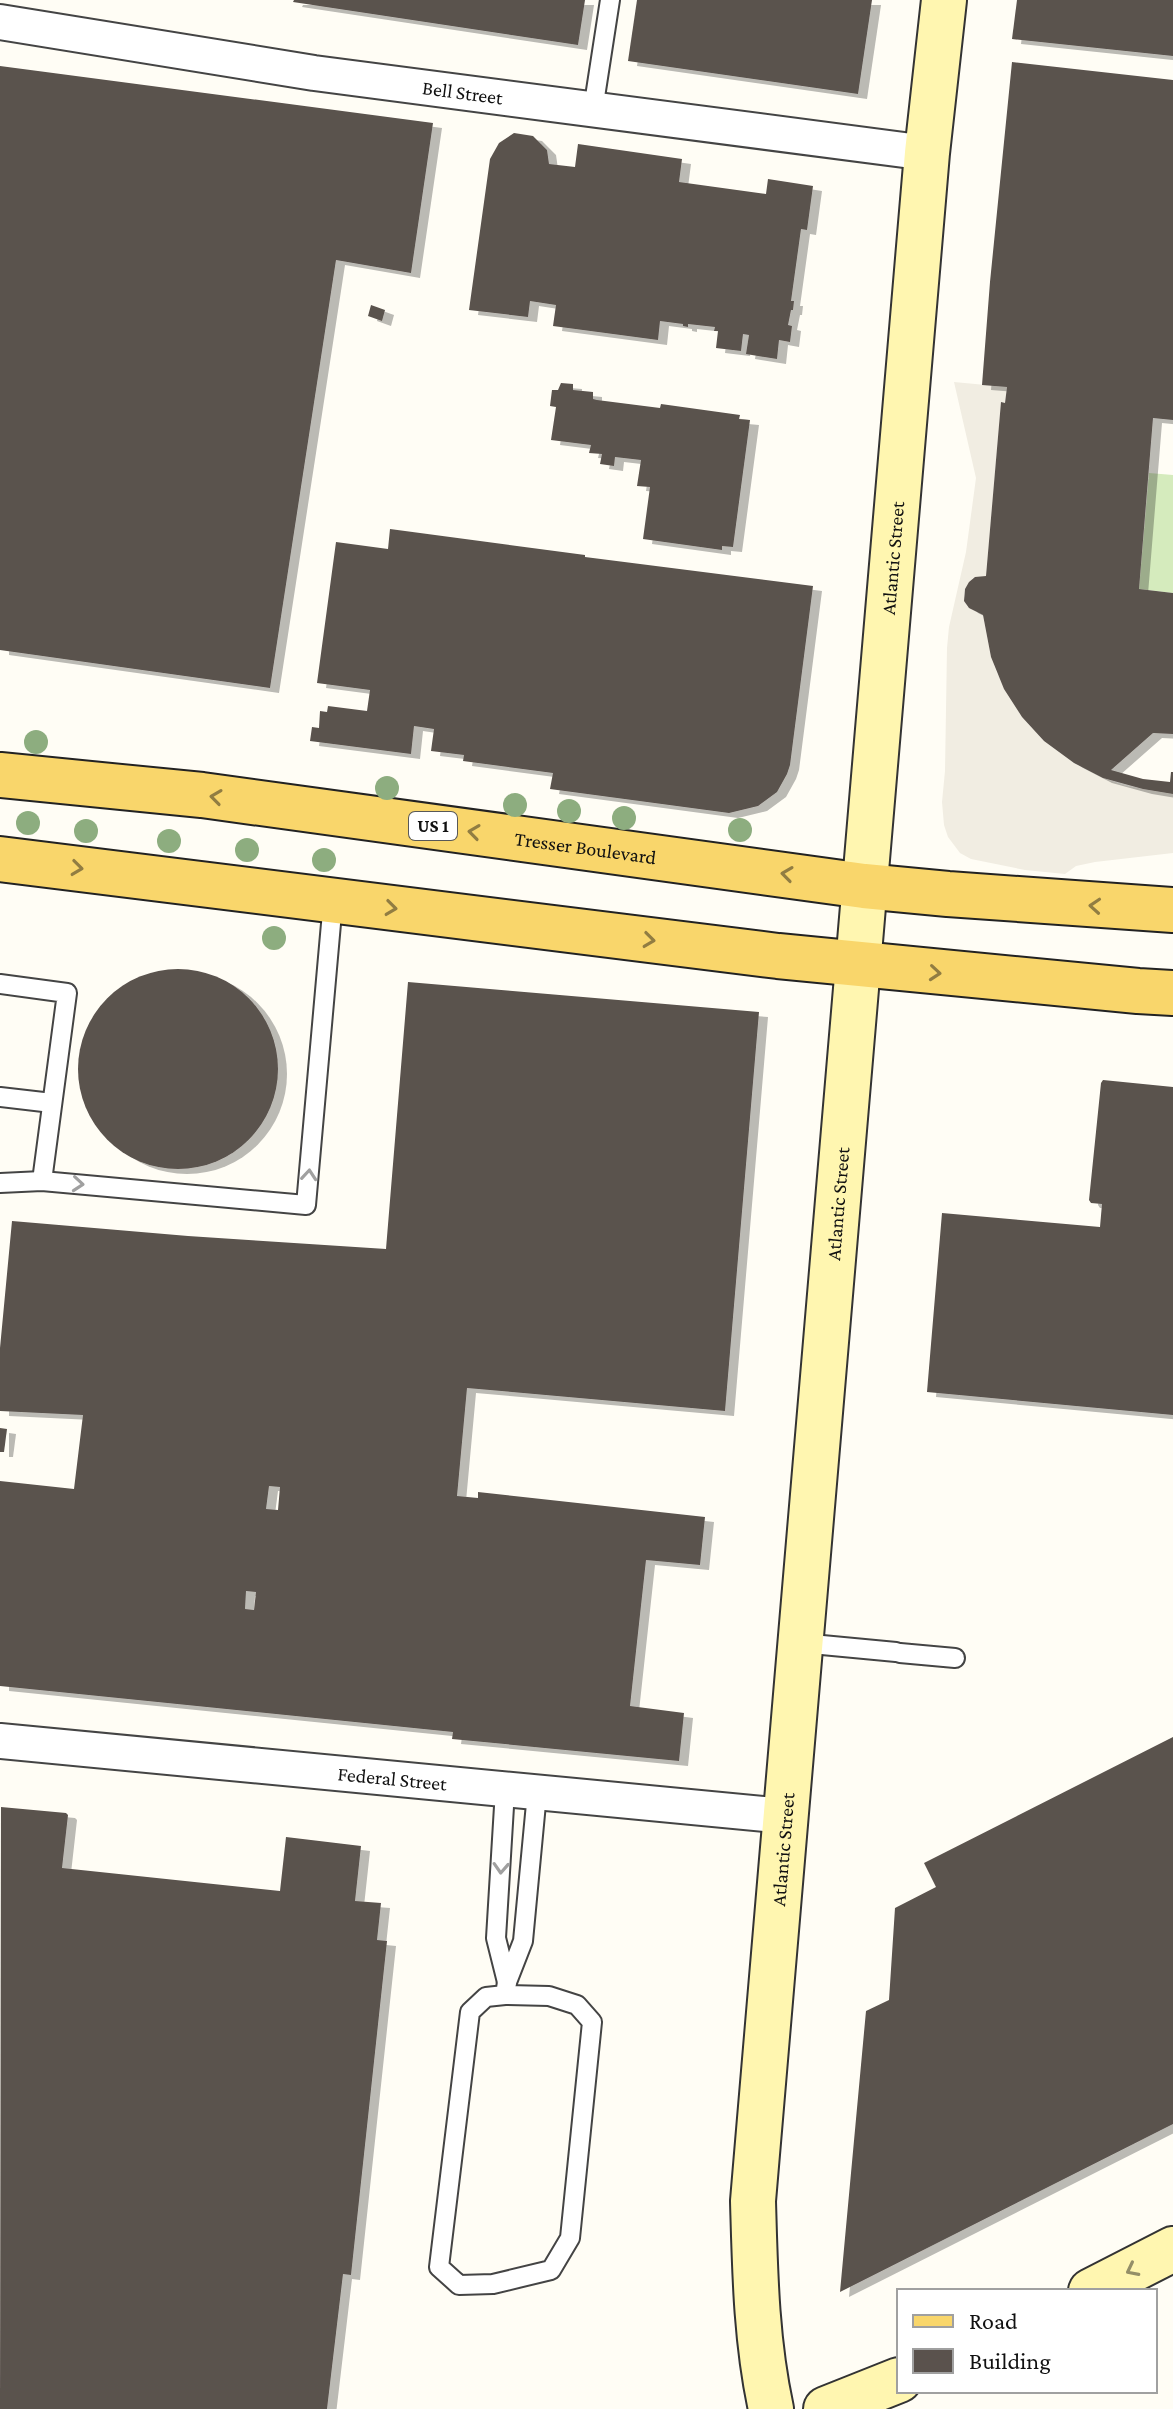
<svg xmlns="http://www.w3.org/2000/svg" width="1173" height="2409" viewBox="0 0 1173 2409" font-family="'Crimson Pro',serif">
  <defs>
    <filter id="shadow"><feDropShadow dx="9" dy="5" stdDeviation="0" flood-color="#0004"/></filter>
  </defs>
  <rect width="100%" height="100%" fill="#fffdf5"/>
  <polygon fill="#d5ebbd" points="1149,473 1173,475 1173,593 1139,589"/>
  <polygon fill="#f1ede2" points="954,382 1007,387 1005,403 1001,403 986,576 973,578 965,589 964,596 967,606 983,615 991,657 997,673 1022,717 1044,741 1074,763 1103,778 1126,786 1173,794 1173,853 1095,862 1076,866 1065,874 1025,870 971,859 960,853 948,837 944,825 942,802 945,771 947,648 949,627 966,552 976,478"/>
  <g fill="#5a524d" fill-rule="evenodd" filter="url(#shadow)">
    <polygon points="294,0 585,0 578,45 293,2"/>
    <polygon points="637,0 872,0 858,94 628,61"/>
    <polygon points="1017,0 1173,0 1173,56 1012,39"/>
    <polygon points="1012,62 1173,80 1173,420 1153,418 1139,589 1173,593 1173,734 1153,733 1111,770 1143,779 1170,782 1171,772 1173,772 1173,794 1143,789 1103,778 1074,763 1044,741 1022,717 1004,689 991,657 983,615 969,608 964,601 965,589 969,582 975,577 986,576 1001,402 1005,403 1007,387 982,385 990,282"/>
    <polygon points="0,66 433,123 411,273 336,260 270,688 0,650"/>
    <polygon points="514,133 533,136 547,150 549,164 575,167 578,144 682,159 679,182 766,194 768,179 813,186 807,230 801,229 791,301 794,301 793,310 791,310 788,325 792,326 790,342 779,340 777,359 746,354 749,335 743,334 741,351 716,348 718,331 714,331 715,327 688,324 688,327 683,326 683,324 660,321 658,340 553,326 556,305 530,301 528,317 469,310 490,159 499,143"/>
    <polygon points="371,305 385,310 382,321 368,316"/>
    <polygon points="561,383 573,384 573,390 593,392 593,399 597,400 660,408 661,404 740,415 739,419 750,420 733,547 722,546 722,550 643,539 650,487 637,486 641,460 615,457 614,466 600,464 602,454 589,453 591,445 551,440 556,407 550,406 552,390 558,390"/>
    <polygon points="390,529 585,555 585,557 813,586 790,765 787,774 777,792 758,806 729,813 550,789 553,773 463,761 464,755 431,751 434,729 414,726 411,754 310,741 312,727 319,728 320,711 327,712 328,706 367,711 370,690 317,683 336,542 388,549"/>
    <circle cx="178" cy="1069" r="100"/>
    <path d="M408,982L759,1012L725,1411L467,1388L457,1496L478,1498V1492L705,1517L700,1565L646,1560L630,1706L684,1713L679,1761L452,1739L453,1732L0,1686V1481L74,1489L83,1415L0,1411V1348L12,1221L188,1236L386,1249ZM269,1486L280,1487L278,1510L266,1509ZM246,1591L256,1592L254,1610L245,1609Z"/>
    <polygon points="1103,1080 1173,1087 1173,1415 927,1392 942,1213 1100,1227 1102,1204 1091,1203 1089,1200 1101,1083"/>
    <polygon points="0,1428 7,1429 4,1452 0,1452"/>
    <polygon points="1173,1737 1173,2124 840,2292 866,2011 889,2000 895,1908 936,1887 924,1863"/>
    <polygon points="1,1807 66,1813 68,1815 62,1868 280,1891 286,1837 361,1846 355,1901 381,1903 377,1940 387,1941 351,2275 343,2274 327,2409 0,2409"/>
  </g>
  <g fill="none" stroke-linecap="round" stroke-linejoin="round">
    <defs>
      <g id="service">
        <polyline points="593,110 610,0"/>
        <polyline points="0,984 67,993 42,1181"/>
        <polyline points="0,1097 52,1103"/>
        <polyline points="0,1183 42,1181 306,1205 333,901"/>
        <polyline points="801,1643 896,1652"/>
        <polyline points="900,1653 955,1658"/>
        <polyline points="505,1790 496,1938 507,1982 523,1941 537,1793"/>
        <polyline points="505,1995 549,1996 577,2005 592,2022 570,2238 551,2270 493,2284 459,2285 439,2267 470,2012 486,1997 505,1995 507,1982"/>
      </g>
      <g id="minor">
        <path id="s1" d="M0,22L314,73L927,153"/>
        <path id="s2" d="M0,1741L785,1816"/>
      </g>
      <g id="secondary">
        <polyline points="1091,2291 1173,2249"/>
        <path id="s3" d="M771,2409C756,2340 755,2271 753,2201L927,153L944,0"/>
        <polyline points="826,2409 899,2380"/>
      </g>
      <g id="primary">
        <path id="s4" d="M0,775L202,795L864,886L948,894L1173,910"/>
        <polyline points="0,859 778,956 1138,991 1173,993"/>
      </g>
    </defs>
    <use href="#service" stroke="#444" stroke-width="22"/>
    <use href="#minor" stroke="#444" stroke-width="38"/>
    <use href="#secondary" stroke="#333" stroke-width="48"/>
    <use href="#primary" stroke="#222" stroke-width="48"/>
    <use href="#service" stroke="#fff" stroke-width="18"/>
    <use href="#minor" stroke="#fff" stroke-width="34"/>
    <use href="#secondary" stroke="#fff6b0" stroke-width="44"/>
    <use href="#primary" stroke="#f9d66b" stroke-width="44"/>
  </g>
  <g fill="#8dad7f">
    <circle cx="36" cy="742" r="12"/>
    <circle cx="387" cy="788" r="12"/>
    <circle cx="515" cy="805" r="12"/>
    <circle cx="569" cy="811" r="12"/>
    <circle cx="624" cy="818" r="12"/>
    <circle cx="28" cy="823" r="12"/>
    <circle cx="740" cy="830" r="12"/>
    <circle cx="86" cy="831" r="12"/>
    <circle cx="169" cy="841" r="12"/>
    <circle cx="247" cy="850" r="12"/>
    <circle cx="324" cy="860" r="12"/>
    <circle cx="274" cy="938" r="12"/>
  </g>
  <defs><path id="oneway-chevron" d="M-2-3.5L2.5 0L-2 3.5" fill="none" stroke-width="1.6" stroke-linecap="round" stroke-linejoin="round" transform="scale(2)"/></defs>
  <g stroke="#917d42">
    <use href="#oneway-chevron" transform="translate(216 797) rotate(-172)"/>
    <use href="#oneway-chevron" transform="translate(474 832) rotate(-172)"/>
    <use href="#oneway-chevron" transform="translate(77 868) rotate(7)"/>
    <use href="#oneway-chevron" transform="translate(787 874) rotate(-172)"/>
    <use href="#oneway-chevron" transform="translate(1095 906) rotate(-176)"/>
    <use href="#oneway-chevron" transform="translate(391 908) rotate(7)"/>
    <use href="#oneway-chevron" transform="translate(649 940) rotate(7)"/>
    <use href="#oneway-chevron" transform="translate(935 973) rotate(5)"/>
  </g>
  <g stroke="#a0a0a0">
    <use href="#oneway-chevron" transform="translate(309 1175) rotate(-85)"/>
    <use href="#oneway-chevron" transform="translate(78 1184) rotate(5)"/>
    <use href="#oneway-chevron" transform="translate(501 1868) rotate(93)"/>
  </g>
  <use stroke="#948f68" href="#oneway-chevron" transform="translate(1132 2270) rotate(153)"/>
  <g text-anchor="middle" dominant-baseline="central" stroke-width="8" stroke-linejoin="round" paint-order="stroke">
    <rect fill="#fff" stroke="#585858" stroke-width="2" x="409" y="812" width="48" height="28" rx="6"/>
    <g font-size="18" font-weight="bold" fill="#111">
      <text x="433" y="826">US 1</text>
    </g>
    <g font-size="20" fill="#111" stroke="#fff">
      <text stroke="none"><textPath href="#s1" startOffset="468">Bell Street</textPath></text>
      <text stroke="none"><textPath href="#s3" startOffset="1858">Atlantic Street</textPath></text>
      <text stroke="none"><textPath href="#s4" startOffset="590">Tresser Boulevard</textPath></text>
      <text stroke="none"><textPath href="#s3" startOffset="1210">Atlantic Street</textPath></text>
      <text stroke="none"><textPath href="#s2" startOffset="394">Federal Street</textPath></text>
      <text stroke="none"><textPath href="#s3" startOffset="562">Atlantic Street</textPath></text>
    </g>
  </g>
  <rect x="897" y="2289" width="260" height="104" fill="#ffffff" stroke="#a0a0a0" stroke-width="2"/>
  <rect x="913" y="2315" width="40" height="12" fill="#f9d66b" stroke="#a0a0a0" stroke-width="2"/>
  <text x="969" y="2329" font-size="24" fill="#111111">Road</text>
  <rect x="913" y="2349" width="40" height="24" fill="#5a524d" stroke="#a0a0a0" stroke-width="2"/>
  <text x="969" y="2369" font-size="24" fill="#111111">Building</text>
</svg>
